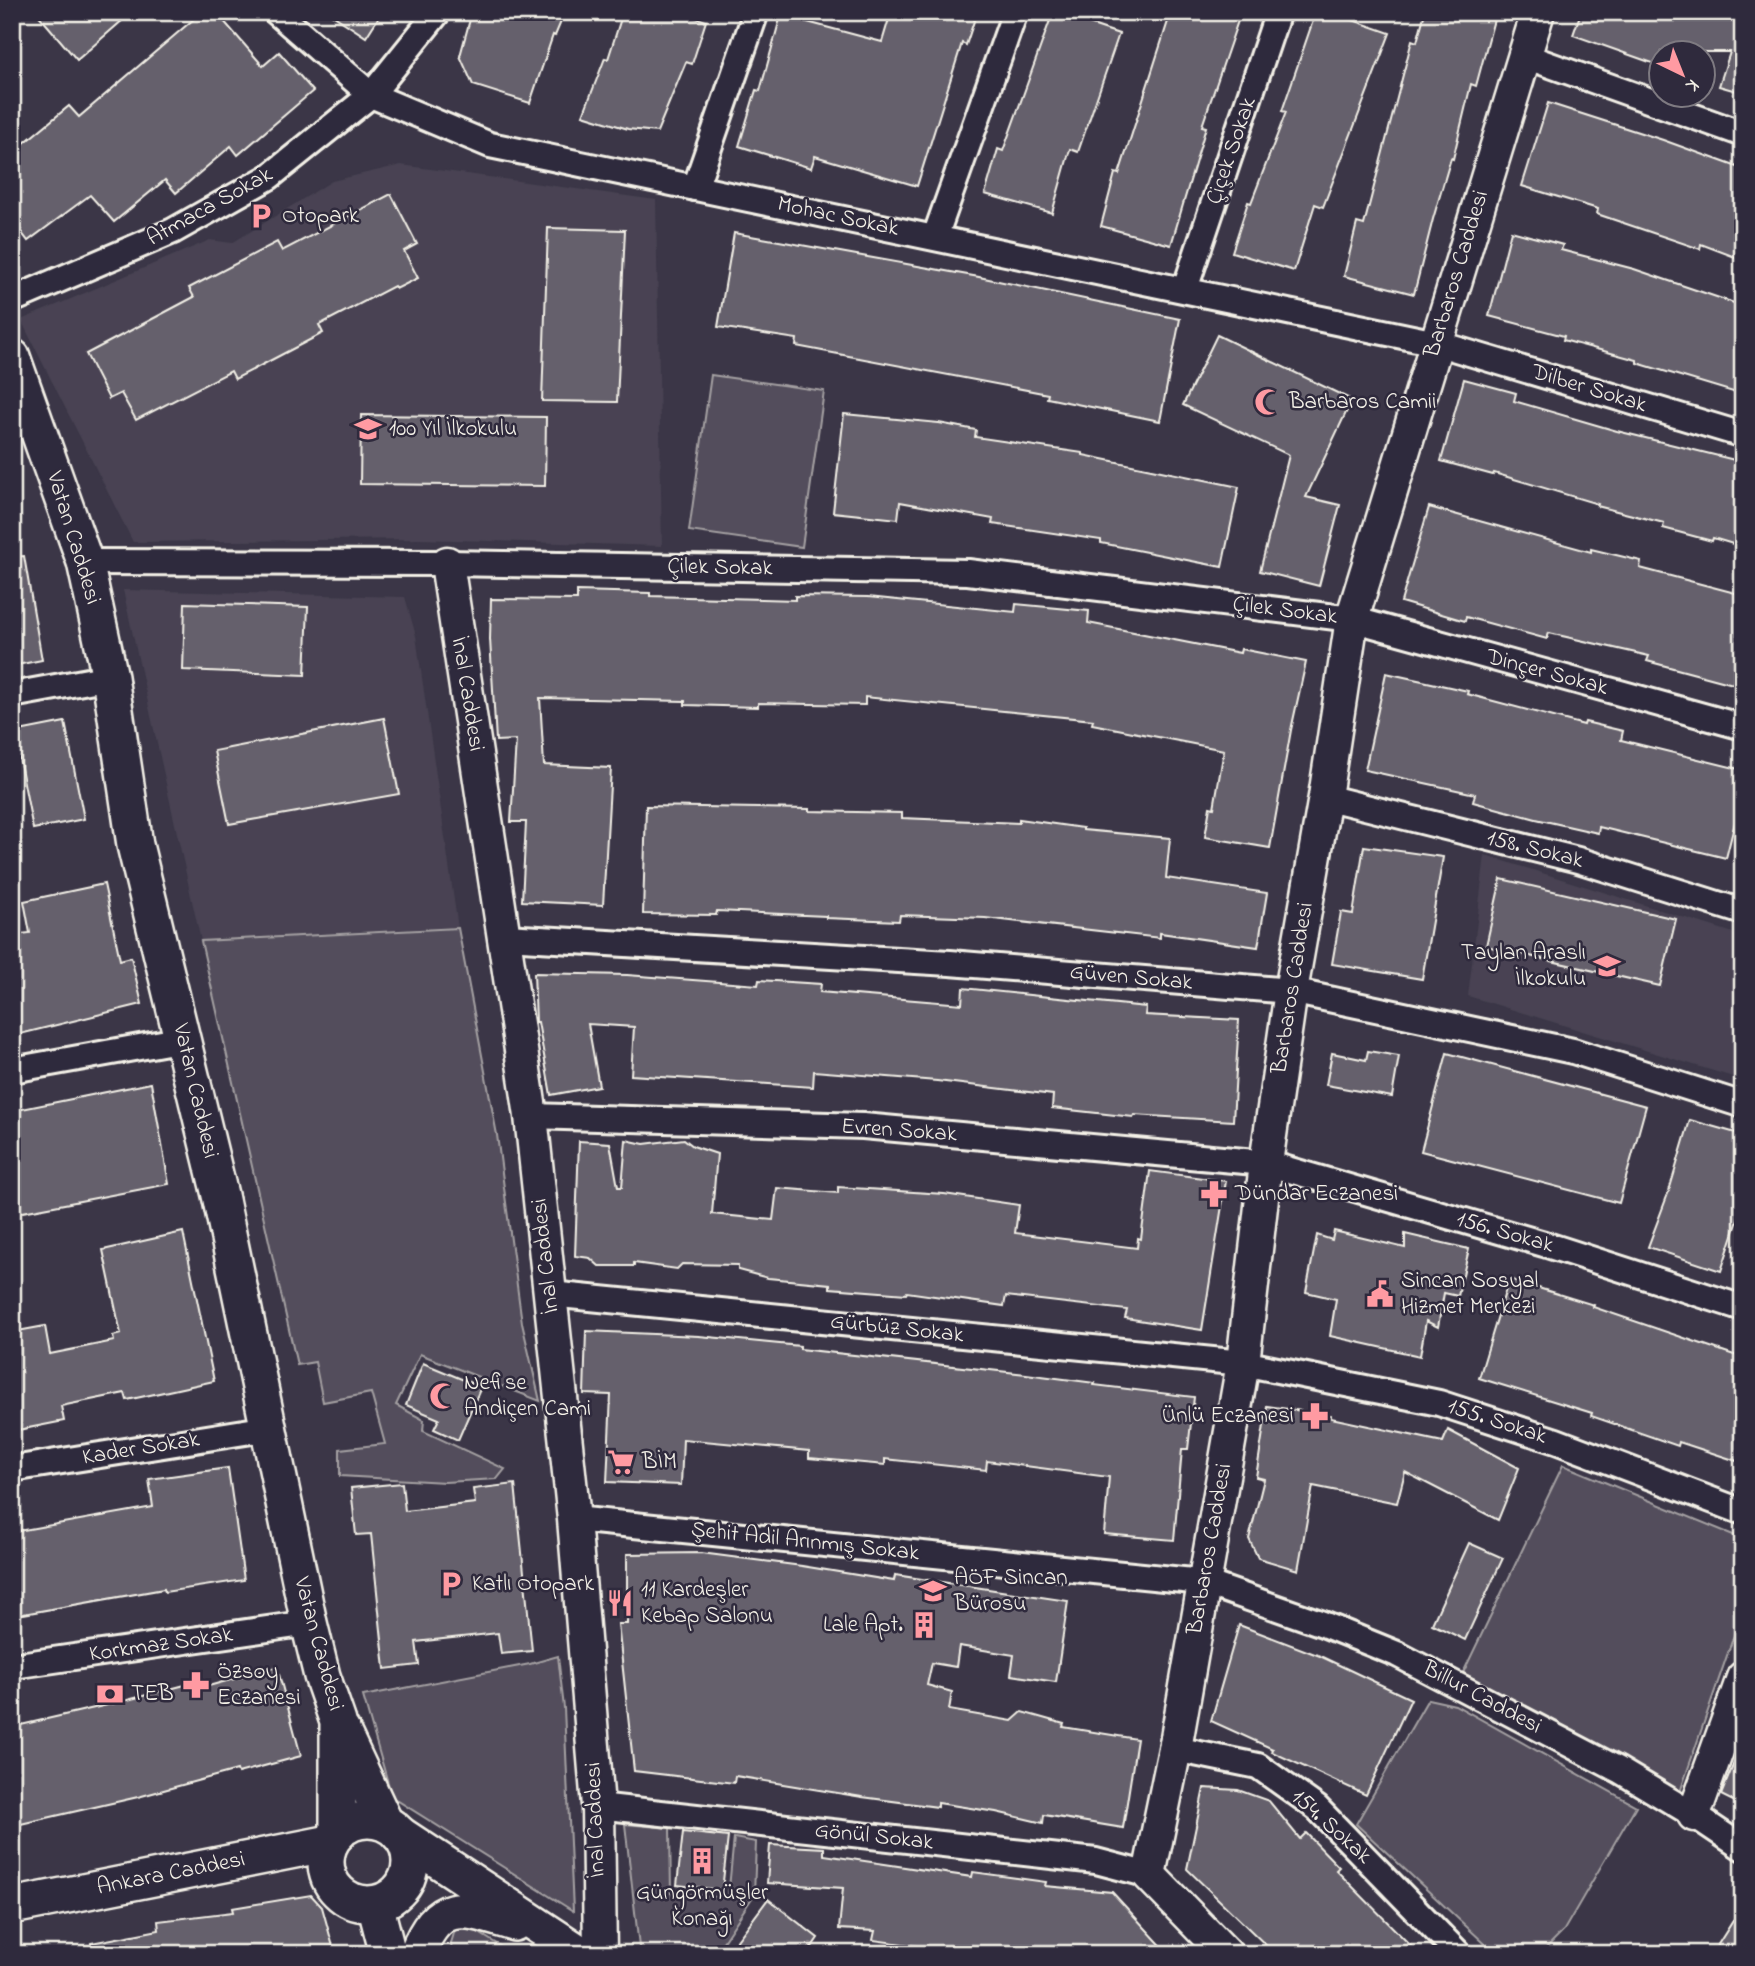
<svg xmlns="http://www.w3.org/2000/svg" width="1755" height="1966" viewBox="0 0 1755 1966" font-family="'Indie Flower',sans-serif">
  <rect width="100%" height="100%" fill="#3b3647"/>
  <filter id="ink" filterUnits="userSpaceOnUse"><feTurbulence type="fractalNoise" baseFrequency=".0143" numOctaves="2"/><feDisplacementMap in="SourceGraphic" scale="14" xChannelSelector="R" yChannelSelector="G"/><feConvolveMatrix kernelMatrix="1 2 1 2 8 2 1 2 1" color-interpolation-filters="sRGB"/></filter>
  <g filter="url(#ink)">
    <g fill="#484352">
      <polygon points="401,165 656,200 662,546 419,539 133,542 21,320 210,240 232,243 332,181"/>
      <polygon points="123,590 405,597 416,636 458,928 201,941"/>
      <polygon points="1485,855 1743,936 1743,1080 1468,996"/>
    </g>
    <g fill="#534e5c" stroke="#a4a0a2" stroke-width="2">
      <polygon points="711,375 824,391 802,547 689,531"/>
      <polygon points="458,928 497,1135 522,1323 540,1401 420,1354 396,1405 424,1420 423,1431 505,1469 497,1479 445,1482 340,1476 340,1449 385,1444 371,1393 323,1402 315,1362 297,1365 201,941"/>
      <polygon points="1563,1465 1743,1539 1743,1609 1679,1795 1617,1754 1463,1673"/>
      <polygon points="558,1656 564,1708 573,1911 392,1797 363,1696 530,1664"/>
      <polygon points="1428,1699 1455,1705 1636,1806 1564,1930 1540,1954 1496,1954 1356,1824"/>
      <polygon points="625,1824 670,1828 671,1893 728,1898 734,1838 756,1842 754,1895 715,1954 652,1954 639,1947"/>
      <polygon points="471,1928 513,1954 452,1954 451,1943 455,1930"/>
    </g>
    <g fill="#65616c" stroke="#f4f1e8" stroke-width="2">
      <polygon points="36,12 132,12 77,60"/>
      <polygon points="202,12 216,12 263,66 279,52 313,91 238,155 231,146 176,193 165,180 114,222 90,195 28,241 12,220 12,153 69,106 79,117"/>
      <polygon points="328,12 382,12 366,37"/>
      <polygon points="472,12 565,12 555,36 553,35 530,103 473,85 460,56"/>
      <polygon points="623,12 678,12 706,21 692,64 686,62 657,132 628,129 583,115 605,58 608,59"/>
      <polygon points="891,12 977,12 966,45 962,43 917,186 815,156 811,168 739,146 756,90 760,91 781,15 882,42"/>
      <polygon points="1053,12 1119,34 1078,152 1070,149 1052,213 985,194 998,149 1003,151"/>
      <polygon points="1171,12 1241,12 1202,126 1206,127 1171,245 1101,226 1115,173 1119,174"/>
      <polygon points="1316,12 1330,12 1390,33 1323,207 1315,204 1294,271 1232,252 1248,202 1251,203 1286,112 1282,111"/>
      <polygon points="1425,12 1496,12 1476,86 1471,84 1453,159 1451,158 1433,219 1414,294 1344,276 1357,223 1364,225 1412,40 1417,42"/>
      <polygon points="1581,12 1743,12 1743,93 1719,86 1730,52 1661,52 1661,66 1573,35"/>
      <polygon points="1548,103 1663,140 1743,169 1743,260 1701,244 1700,249 1597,214 1598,209 1522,186"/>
      <polygon points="391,194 417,244 404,251 418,278 396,289 394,286 319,325 323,333 235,379 231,371 136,420 121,393 109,399 86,354 194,297 189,288 277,242 282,251"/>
      <polygon points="548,228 625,230 617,402 542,401"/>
      <polygon points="1511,231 1563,245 1561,250 1634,269 1743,306 1743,395 1637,363 1637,360 1563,340 1564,336 1489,316"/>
      <polygon points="734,233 979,277 1180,319 1160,421 1047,398 1048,394 796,346 797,339 718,327"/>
      <polygon points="1217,335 1352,400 1306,497 1340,505 1319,586 1260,571 1289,455 1183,405"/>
      <polygon points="1464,379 1516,393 1514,401 1617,431 1743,462 1743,547 1713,538 1712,541 1663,528 1664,523 1597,506 1598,504 1494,473 1493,475 1441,461"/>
      <polygon points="844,414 939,423 976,430 975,437 1083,453 1083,455 1239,487 1222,567 1101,543 1101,540 992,524 993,519 900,502 898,519 833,512"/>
      <polygon points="361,415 546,417 545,486 360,484"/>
      <polygon points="1429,507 1591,552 1591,549 1641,561 1640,568 1743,595 1743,646 1733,684 1647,661 1649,656 1549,633 1547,639 1466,617 1465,621 1401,602"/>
      <polygon points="24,556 42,660 12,666 12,557"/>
      <polygon points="577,591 650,593 650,596 795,600 795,596 868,597 1015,612 1016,604 1089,611 1088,623 1240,653 1241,649 1306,662 1291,730 1270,848 1205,837 1210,807 1214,808 1224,750 1092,724 1093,720 865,697 865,705 758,703 758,707 685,705 685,701 540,698 544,765 611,768 603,905 522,901 526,822 511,822 516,740 496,741 490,639 491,599 577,600"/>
      <polygon points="185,603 308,607 305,675 183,670"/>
      <polygon points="1386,673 1468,691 1467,694 1584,725 1585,722 1623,731 1621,740 1743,770 1743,791 1726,858 1599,827 1598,833 1536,819 1473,802 1475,794 1365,770"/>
      <polygon points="384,718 399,794 229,824 214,751"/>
      <polygon points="65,722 84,819 33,829 14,732"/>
      <polygon points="646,806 809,809 809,811 902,813 902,818 1019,823 1019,819 1083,828 1083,830 1170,838 1166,878 1267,893 1258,947 1160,933 1160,938 985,918 900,915 899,921 826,918 826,916 717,911 716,915 643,914"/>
      <polygon points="1364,846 1443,857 1422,979 1332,964 1341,912 1353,914"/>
      <polygon points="1501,879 1676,919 1660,986 1486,946"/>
      <polygon points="104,884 120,960 131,957 142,1004 12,1036 12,935 30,933 24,901"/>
      <polygon points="534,973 627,975 758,985 759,980 821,984 820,992 962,1004 963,988 1146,1007 1145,1015 1239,1020 1233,1121 1134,1115 1133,1117 1052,1108 1053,1095 937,1081 814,1071 813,1087 631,1075 634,1027 588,1024 599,1086 551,1095 538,1022 536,1022"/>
      <polygon points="1368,1051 1399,1056 1392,1097 1326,1085 1332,1053 1366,1060"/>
      <polygon points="1447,1053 1646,1106 1619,1203 1421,1151"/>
      <polygon points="151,1083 169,1184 12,1214 12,1111"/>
      <polygon points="1690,1120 1743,1135 1743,1205 1721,1271 1648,1247 1669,1191"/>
      <polygon points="684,1139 693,1146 717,1154 712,1214 773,1220 777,1188 838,1193 838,1187 944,1194 1019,1205 1015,1233 1137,1248 1138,1238 1141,1239 1150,1171 1226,1181 1202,1330 1125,1318 1127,1310 1006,1296 1004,1306 907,1292 906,1294 830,1288 830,1284 768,1278 738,1270 738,1265 682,1264 677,1269 634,1263 634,1266 599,1266 590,1258 575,1256 579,1141 610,1143 618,1187 622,1187 626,1140 644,1144"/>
      <polygon points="1334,1231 1405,1248 1405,1234 1469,1249 1458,1296 1444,1293 1438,1327 1426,1321 1420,1356 1330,1336 1336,1299 1306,1292 1317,1235 1332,1240"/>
      <polygon points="183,1232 214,1381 127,1400 125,1393 61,1406 64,1421 18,1430 12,1403 12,1332 45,1326 50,1354 114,1341 113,1336 121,1334 103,1250"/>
      <polygon points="1509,1279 1594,1305 1593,1307 1743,1358 1743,1463 1679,1442 1678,1446 1591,1416 1592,1413 1479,1378"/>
      <polygon points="586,1331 699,1336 800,1346 800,1349 1026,1374 1095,1383 1094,1385 1194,1397 1188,1449 1182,1449 1174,1540 1104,1534 1109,1477 987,1461 986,1470 885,1459 885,1465 809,1458 809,1451 683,1439 681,1485 607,1482 611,1395 584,1394"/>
      <polygon points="423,1363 481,1387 458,1440 434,1429 439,1419 406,1405"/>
      <polygon points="1267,1406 1331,1415 1331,1418 1443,1442 1448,1430 1519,1468 1498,1520 1405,1472 1397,1503 1313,1486 1298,1570 1258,1558 1249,1539 1264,1479 1256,1477"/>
      <polygon points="228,1468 244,1580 165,1592 164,1589 12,1616 12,1532 153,1507 149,1479"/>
      <polygon points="402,1483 405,1511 475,1503 473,1489 515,1484 532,1651 501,1654 498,1633 416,1642 419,1665 385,1669 371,1534 356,1535 351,1488"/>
      <polygon points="1469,1543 1503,1558 1465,1640 1432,1624"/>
      <polygon points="701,1553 802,1566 894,1581 895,1575 1068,1601 1056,1682 1011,1675 1014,1655 959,1646 956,1667 932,1663 927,1685 952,1692 949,1710 1012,1721 1022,1712 1064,1724 1063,1727 1137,1739 1123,1828 1044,1815 1043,1823 996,1812 938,1803 938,1807 862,1797 735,1776 734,1783 634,1771 618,1624 627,1624 627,1554"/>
      <polygon points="1239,1625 1320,1656 1411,1699 1366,1795 1272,1752 1273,1749 1211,1721"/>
      <polygon points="277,1667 301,1756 238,1773 237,1770 138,1797 12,1826 12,1727 116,1703 204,1680 205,1687"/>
      <polygon points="1743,1741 1743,1806 1721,1795"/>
      <polygon points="1204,1788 1238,1790 1269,1801 1300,1839 1306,1833 1339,1867 1336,1870 1419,1954 1275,1954 1187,1869"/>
      <polygon points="683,1832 728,1837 722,1890 677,1885"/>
      <polygon points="770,1845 824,1848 824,1855 972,1877 973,1872 1046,1882 1045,1886 1112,1892 1169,1954 962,1954 962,1952 873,1940 875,1931 839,1929 843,1888 767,1883"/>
      <polygon points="311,1895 322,1907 335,1954 92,1954 91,1943 159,1930 158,1921 233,1912 232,1908"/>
      <polygon points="768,1899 818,1938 807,1954 727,1954"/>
      <polygon points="1743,1905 1743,1954 1712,1954"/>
    </g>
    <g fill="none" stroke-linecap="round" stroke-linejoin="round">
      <defs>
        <g id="minor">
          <polyline points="276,12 371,95 490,145 1436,343 1743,435"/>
          <polyline points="1525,56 1743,134"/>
          <polyline points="695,188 756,12"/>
          <polyline points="935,237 1015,12"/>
          <polyline points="1185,289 1278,12"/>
          <polyline points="12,300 173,231 269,177 371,95 438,12"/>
          <polyline points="85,562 447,563 968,572 1352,619 1743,727"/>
          <polyline points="12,695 110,677"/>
          <polyline points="1325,797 1578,860 1743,912"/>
          <polyline points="505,937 950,963 1291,991 1573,1051 1743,1105"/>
          <polyline points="12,1070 184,1039"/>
          <polyline points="531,1116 863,1126 1266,1163 1544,1244 1743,1308"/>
          <polyline points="550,1294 1243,1363 1439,1403 1556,1441 1743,1512"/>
          <polyline points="12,1469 270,1428"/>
          <polyline points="574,1519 1203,1582 1323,1624 1397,1654 1619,1770 1694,1815 1743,1848"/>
          <polyline points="12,1666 309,1623"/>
          <polyline points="1175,1749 1258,1766 1317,1808 1459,1954"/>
          <polyline points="598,1806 1096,1861 1149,1875"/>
        </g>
        <g id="tertiary">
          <polyline points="447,563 531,1116 574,1519 598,1806 600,1954"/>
          <polyline points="1694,1815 1743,1678"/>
          <polyline points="1226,1954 1149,1875 1175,1749 1243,1363 1266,1163 1291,991 1325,797 1352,619 1538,12"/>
        </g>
        <g id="secondary">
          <polyline points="12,357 85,562 110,677 135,845 220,1195 309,1623 322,1676 338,1722 338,1833"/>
          <polyline points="342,1731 385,1823"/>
          <circle cx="368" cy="1862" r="42"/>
          <polyline points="399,1834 581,1954"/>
          <polyline points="375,1904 388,1954"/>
          <polyline points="12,1906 330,1843"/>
          <path d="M417,1954C439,1896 465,1908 514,1923"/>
        </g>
      </defs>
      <use href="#minor" stroke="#f4f1e8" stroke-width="30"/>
      <use href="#tertiary" stroke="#f4f1e8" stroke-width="37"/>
      <use href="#secondary" stroke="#f4f1e8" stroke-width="40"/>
      <use href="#minor" stroke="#2f2a3d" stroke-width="24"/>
      <use href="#tertiary" stroke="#2f2a3d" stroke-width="32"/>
      <use href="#secondary" stroke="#2f2a3d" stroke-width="35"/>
    </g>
  </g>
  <defs>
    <symbol id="parking-bare" viewBox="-9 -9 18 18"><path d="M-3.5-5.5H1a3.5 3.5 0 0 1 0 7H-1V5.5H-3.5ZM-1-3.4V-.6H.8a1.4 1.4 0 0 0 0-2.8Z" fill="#ff9aa2" stroke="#2f2a3d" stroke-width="2.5" paint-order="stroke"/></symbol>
    <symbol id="mosque-bare" viewBox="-9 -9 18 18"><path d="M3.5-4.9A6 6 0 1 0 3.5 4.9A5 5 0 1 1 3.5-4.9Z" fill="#ff9aa2" stroke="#2f2a3d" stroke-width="2.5" paint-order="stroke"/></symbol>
    <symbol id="school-bare" viewBox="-9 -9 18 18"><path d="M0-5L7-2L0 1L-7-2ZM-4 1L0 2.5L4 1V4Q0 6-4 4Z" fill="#ff9aa2" stroke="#2f2a3d" stroke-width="2.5" paint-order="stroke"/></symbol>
    <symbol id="pharmacy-bare" viewBox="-9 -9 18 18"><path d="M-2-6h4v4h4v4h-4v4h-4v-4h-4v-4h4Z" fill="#ff9aa2" stroke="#2f2a3d" stroke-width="2.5" paint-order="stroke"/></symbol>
    <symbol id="civic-bare" viewBox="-9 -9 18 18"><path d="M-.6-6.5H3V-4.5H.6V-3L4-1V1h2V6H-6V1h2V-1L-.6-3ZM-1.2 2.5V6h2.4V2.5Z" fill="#ff9aa2" stroke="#2f2a3d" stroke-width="2.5" paint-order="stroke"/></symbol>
    <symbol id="supermarket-bare" viewBox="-9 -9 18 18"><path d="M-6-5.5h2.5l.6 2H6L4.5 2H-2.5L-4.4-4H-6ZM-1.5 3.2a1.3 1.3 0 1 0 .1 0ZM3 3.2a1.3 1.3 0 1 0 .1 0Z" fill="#ff9aa2" stroke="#2f2a3d" stroke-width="2.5" paint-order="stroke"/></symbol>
    <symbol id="university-bare" viewBox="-9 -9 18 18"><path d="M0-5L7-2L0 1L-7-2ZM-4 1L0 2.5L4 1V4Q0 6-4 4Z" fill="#ff9aa2" stroke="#2f2a3d" stroke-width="2.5" paint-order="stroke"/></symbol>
    <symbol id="restaurant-bare" viewBox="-9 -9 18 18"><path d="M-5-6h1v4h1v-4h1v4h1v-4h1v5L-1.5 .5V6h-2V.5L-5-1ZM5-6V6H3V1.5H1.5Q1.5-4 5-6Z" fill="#ff9aa2" stroke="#2f2a3d" stroke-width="2.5" paint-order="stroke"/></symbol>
    <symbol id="building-bare" viewBox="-9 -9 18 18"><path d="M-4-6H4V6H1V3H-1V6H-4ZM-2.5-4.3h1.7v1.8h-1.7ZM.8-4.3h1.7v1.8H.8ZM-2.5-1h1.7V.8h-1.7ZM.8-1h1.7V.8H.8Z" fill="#ff9aa2" stroke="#2f2a3d" stroke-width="2.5" paint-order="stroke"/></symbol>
    <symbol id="bank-bare" viewBox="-9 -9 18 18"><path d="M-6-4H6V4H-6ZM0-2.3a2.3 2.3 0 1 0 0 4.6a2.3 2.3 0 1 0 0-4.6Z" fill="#ff9aa2" stroke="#2f2a3d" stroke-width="2.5" paint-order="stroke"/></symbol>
  </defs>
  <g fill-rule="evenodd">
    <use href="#parking-bare" x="242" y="197" width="38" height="38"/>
    <use href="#mosque-bare" x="1249" y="383" width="38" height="38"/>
    <use href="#school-bare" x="349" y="410" width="38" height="38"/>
    <use href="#school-bare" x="1588" y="947" width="38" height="38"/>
    <use href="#pharmacy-bare" x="1195" y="1175" width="38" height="38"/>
    <use href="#civic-bare" x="1361" y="1275" width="38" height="38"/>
    <use href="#mosque-bare" x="424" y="1377" width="38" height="38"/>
    <use href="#pharmacy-bare" x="1296" y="1397" width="38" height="38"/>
    <use href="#supermarket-bare" x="602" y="1443" width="38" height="38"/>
    <use href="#parking-bare" x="432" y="1565" width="38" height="38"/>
    <use href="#university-bare" x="914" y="1572" width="38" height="38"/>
    <use href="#restaurant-bare" x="601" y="1584" width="38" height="38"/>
    <use href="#building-bare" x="905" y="1606" width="38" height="38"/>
    <use href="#pharmacy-bare" x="177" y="1666" width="38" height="38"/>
    <use href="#bank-bare" x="91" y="1675" width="38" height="38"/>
    <use href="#building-bare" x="683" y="1842" width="38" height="38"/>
  </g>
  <g text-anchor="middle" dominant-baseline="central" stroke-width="5" stroke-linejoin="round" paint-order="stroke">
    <g font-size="23" fill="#f4f1e8" stroke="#2f2a3d">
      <text transform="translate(1232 151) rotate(-71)">Çiçek Sokak</text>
      <text transform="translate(210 207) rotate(-29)">Atmaca Sokak</text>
      <text transform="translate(838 217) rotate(12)">Mohac Sokak</text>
      <text transform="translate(1457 274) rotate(-73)">Barbaros Caddesi</text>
      <text transform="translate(1589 389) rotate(17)">Dilber Sokak</text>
      <text transform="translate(73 538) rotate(73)">Vatan Caddesi</text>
      <text transform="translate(720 568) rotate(1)">Çilek Sokak</text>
      <text transform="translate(1285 611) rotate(7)">Çilek Sokak</text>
      <text transform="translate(1547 673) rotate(15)">Dinçer Sokak</text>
      <text transform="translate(467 694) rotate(81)">İnal Caddesi</text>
      <text transform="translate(1535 850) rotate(14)">158. Sokak</text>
      <text transform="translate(1131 978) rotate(5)">Güven Sokak</text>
      <text transform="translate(1293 988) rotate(-81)">Barbaros Caddesi</text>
      <text transform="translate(195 1091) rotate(77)">Vatan Caddesi</text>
      <text transform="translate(899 1131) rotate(4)">Evren Sokak</text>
      <text transform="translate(1505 1233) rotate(16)">156. Sokak</text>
      <text transform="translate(546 1256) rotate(-96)">İnal Caddesi</text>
      <text transform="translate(897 1329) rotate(6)">Gürbüz Sokak</text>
      <text transform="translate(1497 1422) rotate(18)">155. Sokak</text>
      <text transform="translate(141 1449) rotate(-9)">Kader Sokak</text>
      <text transform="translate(805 1542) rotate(6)">Şehit Adil Arınmış Sokak</text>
      <text transform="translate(1210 1549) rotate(-80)">Barbaros Caddesi</text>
      <text transform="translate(318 1644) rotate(75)">Vatan Caddesi</text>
      <text transform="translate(161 1645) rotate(-8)">Korkmaz Sokak</text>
      <text transform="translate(1482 1698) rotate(28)">Billur Caddesi</text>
      <text transform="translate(596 1820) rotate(-92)">İnal Caddesi</text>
      <text transform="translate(1331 1827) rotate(42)">154. Sokak</text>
      <text transform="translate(874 1837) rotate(6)">Gönül Sokak</text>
      <text transform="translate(171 1874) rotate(-11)">Ankara Caddesi</text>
    </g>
    <g font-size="23" fill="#f4f1e8" stroke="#2f2a3d" text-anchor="start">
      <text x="282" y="216">Otopark</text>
      <text x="1289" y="402">Barbaros Camii</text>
      <text x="389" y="429">100 Yıl İlkokulu</text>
      <text x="1586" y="953" text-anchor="end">Taylan Araslı<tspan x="1586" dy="26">İlkokulu</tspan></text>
      <text x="1235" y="1194">Dündar Eczanesi</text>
      <text x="1401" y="1281">Sincan Sosyal<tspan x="1401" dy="26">Hizmet Merkezi</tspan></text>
      <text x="464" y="1383">Nefise<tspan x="464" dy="26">Andiçen Cami</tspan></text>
      <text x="1294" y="1416" text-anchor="end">Ünlü Eczanesi</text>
      <text x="642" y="1462">BİM</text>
      <text x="954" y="1578">AÖF Sincan<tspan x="954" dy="26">Bürosu</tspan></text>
      <text x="472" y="1584">Katlı Otopark</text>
      <text x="641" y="1590">11 Kardeşler<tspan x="641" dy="26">Kebap Salonu</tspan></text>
      <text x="903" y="1625" text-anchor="end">Lale Apt.</text>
      <text x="217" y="1672">Özsoy<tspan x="217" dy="26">Eczanesi</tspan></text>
      <text x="131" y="1694">TEB</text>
      <text x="702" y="1893" text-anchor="middle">Güngörmüşler<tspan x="702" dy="26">Konağı</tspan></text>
    </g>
  </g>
  <rect width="1755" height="1966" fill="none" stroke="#2f2a3d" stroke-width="42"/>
  <rect x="21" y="21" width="1713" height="1924" fill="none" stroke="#f4f1e8" stroke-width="2.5" filter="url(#ink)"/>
  <g transform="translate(1682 74) rotate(137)"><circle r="33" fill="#2f2a3d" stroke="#7e7a81" stroke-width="2"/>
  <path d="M0-5L12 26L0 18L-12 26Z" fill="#ff9aa2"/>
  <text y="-10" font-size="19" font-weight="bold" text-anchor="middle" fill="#f4f1e8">K</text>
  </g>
</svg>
